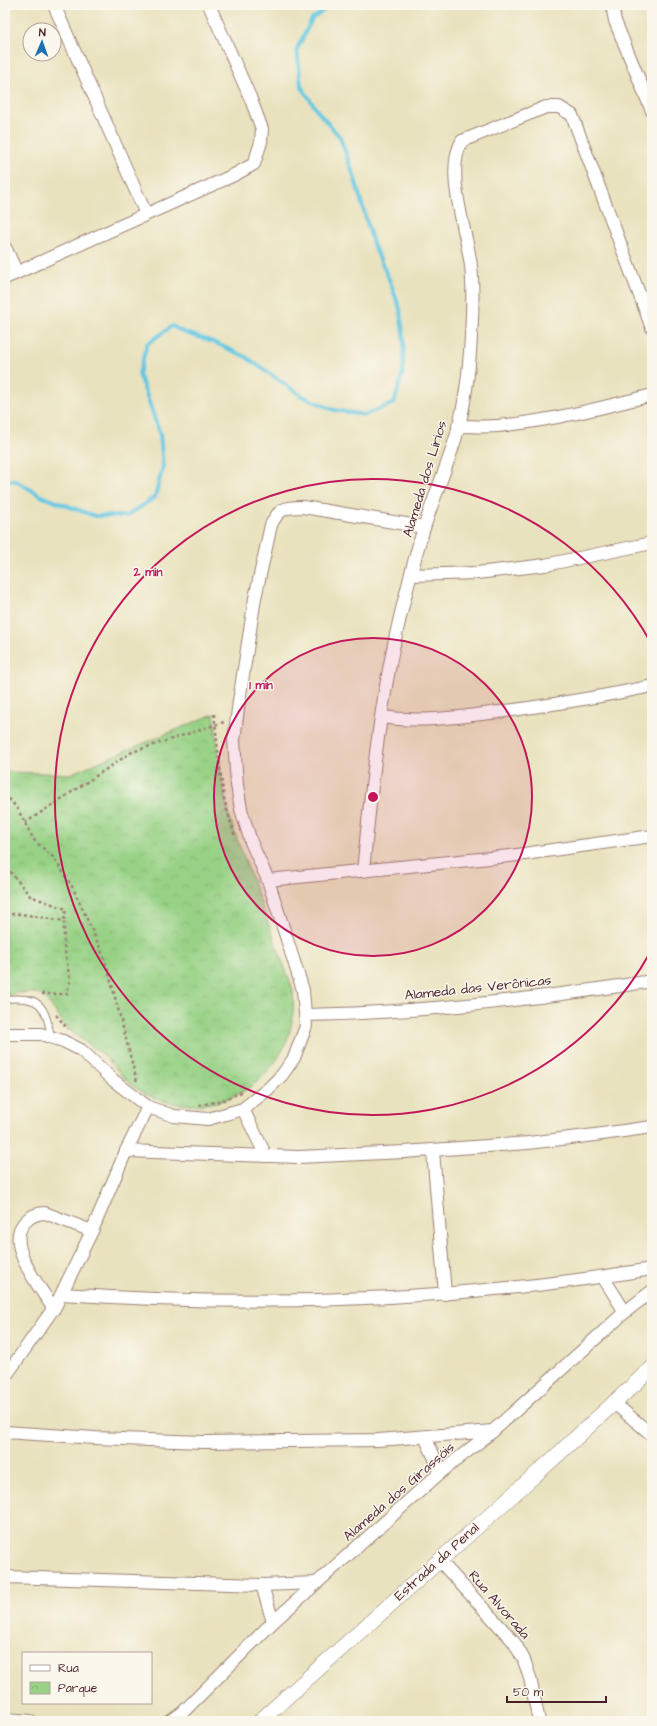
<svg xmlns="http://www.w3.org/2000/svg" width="657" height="1726" viewBox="0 0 657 1726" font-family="'Architects Daughter',sans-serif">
  <defs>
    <pattern id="park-crowns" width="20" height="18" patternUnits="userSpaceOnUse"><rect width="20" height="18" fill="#98d286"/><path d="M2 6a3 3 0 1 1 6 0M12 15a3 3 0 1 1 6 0" fill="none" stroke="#84b474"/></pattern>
  </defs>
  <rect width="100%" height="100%" fill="#fbf7ec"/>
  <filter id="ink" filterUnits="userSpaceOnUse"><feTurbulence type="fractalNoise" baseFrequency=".025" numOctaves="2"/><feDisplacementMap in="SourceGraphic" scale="8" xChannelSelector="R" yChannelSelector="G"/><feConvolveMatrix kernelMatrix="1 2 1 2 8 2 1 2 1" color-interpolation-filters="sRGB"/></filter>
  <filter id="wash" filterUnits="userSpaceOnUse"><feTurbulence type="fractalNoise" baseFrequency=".012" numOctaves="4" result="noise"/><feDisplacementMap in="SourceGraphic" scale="16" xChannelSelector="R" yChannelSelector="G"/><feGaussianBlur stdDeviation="0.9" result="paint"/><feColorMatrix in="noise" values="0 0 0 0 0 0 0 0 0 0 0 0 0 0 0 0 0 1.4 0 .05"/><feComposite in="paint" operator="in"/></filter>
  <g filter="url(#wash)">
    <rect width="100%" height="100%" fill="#e9e2be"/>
    <path fill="url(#park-crowns)" stroke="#717858" d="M214,714L221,777L230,820L293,990C296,1025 286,1056 259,1080C226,1110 169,1114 133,1086C122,1078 113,1063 101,1053C90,1044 77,1038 67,1028C59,1019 49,999 41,995C31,990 16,994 5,995V772L70,774Z"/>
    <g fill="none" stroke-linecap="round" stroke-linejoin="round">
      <polyline stroke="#65c7e3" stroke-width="4" points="5,480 16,481 43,497 95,516 127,516 155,497 163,466 160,434 139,374 147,344 172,326 183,332 213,342 246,357 302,396 334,410 365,415 394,403 403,372 404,342 400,309 389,279 373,244 355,179 340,137 319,113 301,86 297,49 312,19 331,5"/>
    </g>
  </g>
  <g filter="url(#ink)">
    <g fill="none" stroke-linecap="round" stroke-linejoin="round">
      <defs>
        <path id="service" d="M5,999C40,996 45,1004 51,1037"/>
        <g id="minor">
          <polyline points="54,5 146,214"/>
          <polyline points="612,5 615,21 652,111"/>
          <polyline points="5,247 17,273"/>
          <polyline points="5,278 234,175 254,164 261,142 262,129 250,97 209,5"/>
          <path d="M458,426C471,426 485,427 498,426C550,421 601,408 652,395"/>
          <polyline points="412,575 477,573 545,565 652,543"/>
          <path d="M381,717C421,723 459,717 499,712C550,705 601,697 652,686"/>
          <path d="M363,871C372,781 381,692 403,605C410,578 416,551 425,525C434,497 446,469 455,440C463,414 468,380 470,352C472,324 474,294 471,266C467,231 444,172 462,141L546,107H559L572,115L652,328"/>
          <polyline points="268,880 510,856 652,836"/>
          <path d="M306,1015C422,1013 537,999 652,981"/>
          <path d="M5,1034H41L63,1041L81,1050L113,1080L148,1107L174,1116L208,1119L243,1109L268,1089L282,1075L294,1058L306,1026L303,990L268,880L251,842L241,809L237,785L234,740L239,701L255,598L271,525C279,508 285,507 303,507L424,527"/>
          <polyline points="243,1109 266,1156"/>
          <polyline points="126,1151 299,1157 404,1152 528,1143 595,1135 652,1127"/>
          <polyline points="433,1151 445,1294"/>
          <polyline points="603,1277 625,1312"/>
          <path d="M62,1294C260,1308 456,1301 652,1269"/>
          <path d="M54,1309C41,1289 5,1245 24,1223C30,1216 36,1213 45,1213L92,1231"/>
          <polyline points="5,1377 56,1305 92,1231 126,1151 148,1107"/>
          <polyline points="614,1403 652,1435"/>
          <polyline points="5,1432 95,1438 203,1442 378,1440 493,1431"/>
          <polyline points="425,1437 441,1472"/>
          <polyline points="439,1560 514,1642 524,1660 530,1678 539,1721"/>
          <polyline points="5,1577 262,1585 317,1583"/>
          <polyline points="262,1585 273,1622"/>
          <polyline points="5,1719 31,1721"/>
          <polyline points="171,1721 182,1713 273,1622 441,1472 493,1431 625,1312 652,1291"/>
        </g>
        <polyline id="tertiary" points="260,1721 554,1458 652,1368"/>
      </defs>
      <use href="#service" stroke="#9a8074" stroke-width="8"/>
      <use href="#minor" stroke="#9a8074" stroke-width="14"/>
      <use href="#tertiary" stroke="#9a8074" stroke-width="16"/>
      <g stroke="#9a8074" stroke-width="2.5" stroke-dasharray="3 3" stroke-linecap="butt">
        <polyline points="214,714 221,777 224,799 235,837"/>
        <polyline points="5,794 17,808 34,840 54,858 73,888 101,950 108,970 137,1082"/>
        <polyline points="25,823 132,752 224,722"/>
        <polyline points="5,869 8,869 30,896 66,909 64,921"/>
        <polyline points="5,914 21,914 64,921 64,946 70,980 67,994 42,994"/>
        <polyline points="56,1015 68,1029"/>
        <polyline points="199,1105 221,1101 244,1091"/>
      </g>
      <use href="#service" stroke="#fff" stroke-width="6"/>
      <use href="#minor" stroke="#fff" stroke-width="12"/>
      <use href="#tertiary" stroke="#fff" stroke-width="15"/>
    </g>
  </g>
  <circle cx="373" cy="797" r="159" fill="#c2185b" fill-opacity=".12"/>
  <g fill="none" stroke="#c2185b" stroke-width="2">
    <circle cx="373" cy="797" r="159"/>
    <path d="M651 951A318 318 0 1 1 651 643"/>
  </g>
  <g text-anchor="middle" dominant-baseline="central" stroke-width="3" stroke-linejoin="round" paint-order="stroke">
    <g font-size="14" fill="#4a1f2b" stroke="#fbf7ec">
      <text transform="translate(425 479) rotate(-73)">Alameda dos Lírios</text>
      <text transform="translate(478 988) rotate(-6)">Alameda das Verônicas</text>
      <text transform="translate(399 1492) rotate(-41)">Alameda dos Girassóis</text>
      <text transform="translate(437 1562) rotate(-42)">Estrada da Penal</text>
      <text transform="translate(499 1605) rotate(49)">Rua Alvorada</text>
    </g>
  </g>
  <circle cx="373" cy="797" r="6" fill="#c2185b" stroke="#fbf7ec" stroke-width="2"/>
  <g font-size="12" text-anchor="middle" font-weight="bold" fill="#c2185b" stroke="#fbf7ec" stroke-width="3" stroke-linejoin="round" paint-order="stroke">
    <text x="148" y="576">2 min</text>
    <text x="261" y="689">1 min</text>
  </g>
  <rect width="657" height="1726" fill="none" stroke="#fbf7ec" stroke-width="20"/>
  <rect x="22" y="1652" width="130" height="52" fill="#fbf7ec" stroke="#b4a19f"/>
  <rect x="30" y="1665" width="20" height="6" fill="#ffffff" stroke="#b4a19f"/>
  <text x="58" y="1672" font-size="12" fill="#4a1f2b">Rua</text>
  <rect x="30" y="1682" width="20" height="12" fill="url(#park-crowns)" stroke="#b4a19f"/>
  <text x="58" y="1692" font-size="12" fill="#4a1f2b">Parque</text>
  <g transform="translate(42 42) rotate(2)"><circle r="19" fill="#fbf7ec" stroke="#b4a19f"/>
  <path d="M0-3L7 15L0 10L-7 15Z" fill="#1f6fb2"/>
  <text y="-6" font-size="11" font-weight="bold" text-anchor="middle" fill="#4a1f2b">N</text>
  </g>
  <path d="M507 1696v6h99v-6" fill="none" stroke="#4a1f2b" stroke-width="2"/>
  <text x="513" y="1696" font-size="12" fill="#4a1f2b" stroke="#fbf7ec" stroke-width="3" paint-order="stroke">50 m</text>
</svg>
